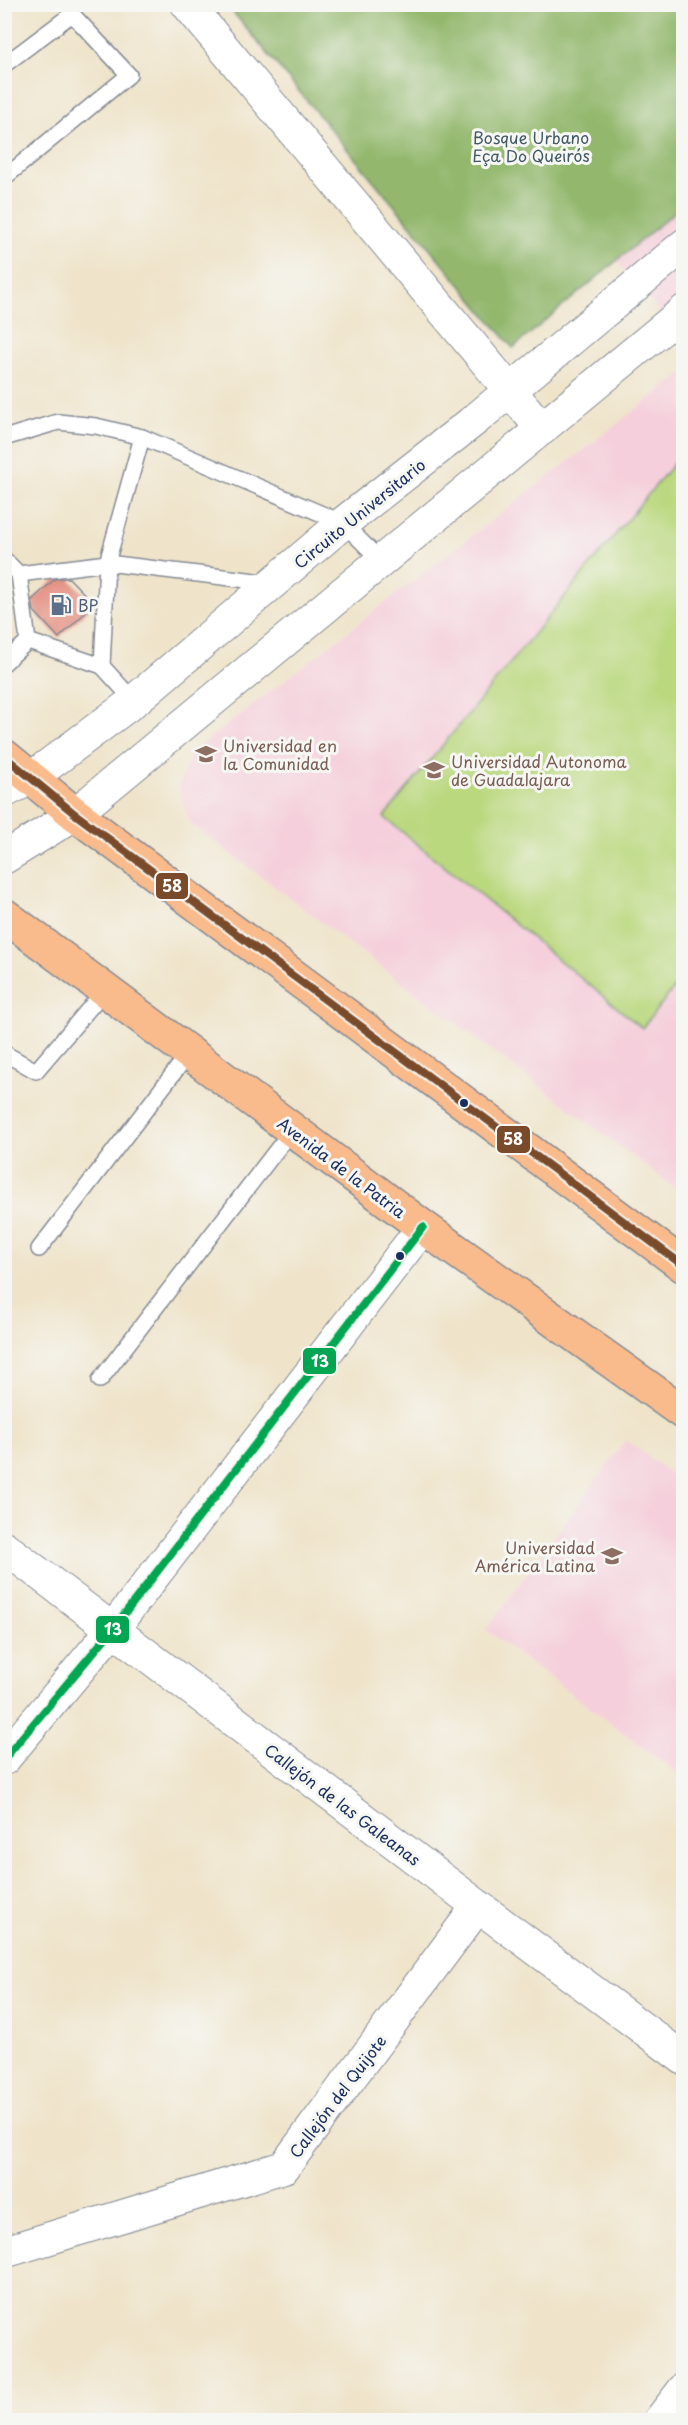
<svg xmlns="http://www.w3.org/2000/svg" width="688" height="2425" viewBox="0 0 688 2425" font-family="'Playpen Sans',sans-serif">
  <rect width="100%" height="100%" fill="#f6f6f2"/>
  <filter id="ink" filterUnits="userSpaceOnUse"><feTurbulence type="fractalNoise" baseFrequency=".0167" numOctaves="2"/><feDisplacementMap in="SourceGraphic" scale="12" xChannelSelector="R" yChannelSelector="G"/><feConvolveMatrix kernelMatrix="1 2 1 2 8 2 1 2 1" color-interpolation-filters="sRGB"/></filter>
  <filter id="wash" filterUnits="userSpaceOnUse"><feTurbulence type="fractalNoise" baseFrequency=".008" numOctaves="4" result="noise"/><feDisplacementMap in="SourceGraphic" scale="24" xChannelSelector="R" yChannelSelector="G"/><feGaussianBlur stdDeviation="1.35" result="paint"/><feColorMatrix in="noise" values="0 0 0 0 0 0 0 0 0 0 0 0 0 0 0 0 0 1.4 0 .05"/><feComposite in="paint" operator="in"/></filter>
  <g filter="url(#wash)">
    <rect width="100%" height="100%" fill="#efe4ca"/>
    <g fill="#f5cfdb">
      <polygon points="683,205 683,340 617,261"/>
      <polygon points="683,373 683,1194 189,822 179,787 191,753"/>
      <polygon points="626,1440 683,1483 683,1777 486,1630"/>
    </g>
    <polygon fill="#bad87e" stroke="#6a846e" stroke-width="1.5" points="683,452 683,977 642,1028 384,817"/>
    <polygon fill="#93b86d" stroke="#577466" stroke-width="1.5" points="227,5 683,5 683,205 513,348"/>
    <g id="blocks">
      <polygon fill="#e49082" points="69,578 94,604 59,638 34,611 32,600 55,579"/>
    </g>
  </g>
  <g filter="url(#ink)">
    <use href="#blocks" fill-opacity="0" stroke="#858a94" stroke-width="1.5"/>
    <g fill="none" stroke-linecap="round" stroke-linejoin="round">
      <defs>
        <g id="lane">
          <polyline points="4,65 72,14 129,75 4,178"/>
          <polyline points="4,438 58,422 96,426 142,437 343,523 381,561"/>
          <polyline points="4,559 19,574 28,641 4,663"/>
          <polyline points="19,574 107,563 272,583"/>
          <polyline points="28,641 102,666"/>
          <polyline points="134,701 102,666 107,563 142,437"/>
          <polyline points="4,1053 36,1071 105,990"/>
          <polyline points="39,1249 189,1053"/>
          <polyline points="100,1380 292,1130"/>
        </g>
        <g id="street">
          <polyline points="187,4 542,429"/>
          <polyline points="4,792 31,778 134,701 343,523 476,419 684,245"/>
          <polyline points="4,858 75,814 684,311"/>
          <polyline points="4,1547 478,1906 684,2059"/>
          <polyline points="4,1759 112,1630 423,1227"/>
          <polyline points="4,2252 284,2167 478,1906"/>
          <polyline points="660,2420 684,2389"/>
        </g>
        <g id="primary">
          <polyline points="4,756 75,814 684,1266"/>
          <polyline points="4,915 423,1227 684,1413"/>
        </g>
      </defs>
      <use href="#lane" stroke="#858a94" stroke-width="18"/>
      <use href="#street" stroke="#858a94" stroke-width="34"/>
      <use href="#primary" stroke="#858a94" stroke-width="36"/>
      <use href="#lane" stroke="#fff" stroke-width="15"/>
      <use href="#street" stroke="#fff" stroke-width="32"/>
      <use href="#primary" stroke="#fabb8c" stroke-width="33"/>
      <defs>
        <polyline id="bus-1" points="4,756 75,814 684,1266"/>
        <polyline id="bus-2" points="4,1759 112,1630 423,1227"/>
      </defs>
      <use href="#bus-1" stroke="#f6f6f2" stroke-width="12"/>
      <use href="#bus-2" stroke="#f6f6f2" stroke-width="12"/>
      <use href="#bus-1" stroke="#7a4b2a" stroke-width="8"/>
      <use href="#bus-2" stroke="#00a651" stroke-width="8"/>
    </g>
  </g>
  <defs>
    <symbol id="fuel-bare" viewBox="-9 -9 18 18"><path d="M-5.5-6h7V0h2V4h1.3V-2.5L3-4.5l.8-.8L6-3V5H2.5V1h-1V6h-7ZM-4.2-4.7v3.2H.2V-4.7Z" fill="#5c6f8a" stroke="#f6f6f2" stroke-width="2.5" paint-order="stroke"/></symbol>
    <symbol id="university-bare" viewBox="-9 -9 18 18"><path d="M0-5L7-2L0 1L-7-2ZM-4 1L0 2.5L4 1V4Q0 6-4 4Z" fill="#8d6e63" stroke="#f6f6f2" stroke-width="2.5" paint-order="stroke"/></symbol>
    <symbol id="school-bare" viewBox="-9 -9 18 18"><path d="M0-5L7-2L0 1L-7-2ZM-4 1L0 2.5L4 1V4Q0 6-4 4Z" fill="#8d6e63" stroke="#f6f6f2" stroke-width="2.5" paint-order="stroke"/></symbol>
  </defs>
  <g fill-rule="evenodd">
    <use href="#fuel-bare" x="46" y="590" width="30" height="30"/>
    <use href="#university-bare" x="191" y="739" width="30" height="30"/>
    <use href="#university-bare" x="419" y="755" width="30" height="30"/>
    <use href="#school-bare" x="597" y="1541" width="30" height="30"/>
  </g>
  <g fill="#1b2f5e" stroke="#f6f6f2" stroke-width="2">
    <circle cx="464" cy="1103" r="5"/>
    <circle cx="400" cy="1256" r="5"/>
  </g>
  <g text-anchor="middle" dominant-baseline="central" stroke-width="6" stroke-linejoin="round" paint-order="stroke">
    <g font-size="16" fill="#435966" stroke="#f6f6f2">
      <text x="531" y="137">Bosque Urbano<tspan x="531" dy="18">Eça Do Queirós</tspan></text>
    </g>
    <g font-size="16" fill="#1b2f5e" stroke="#f6f6f2">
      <text transform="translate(359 513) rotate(-39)">Circuito Universitario</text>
      <text transform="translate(342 1167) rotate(37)">Avenida de la Patria</text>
      <text transform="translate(343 1804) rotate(37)">Callejón de las Galeanas</text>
      <text transform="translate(337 2096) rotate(-53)">Callejón del Quijote</text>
    </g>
    <g font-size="16" fill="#4e5e75" stroke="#f6f6f2" text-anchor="start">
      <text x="78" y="605">BP</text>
    </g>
    <g font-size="16" fill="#785e54" stroke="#f6f6f2" text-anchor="start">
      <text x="223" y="745">Universidad en<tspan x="223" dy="18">la Comunidad</tspan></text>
      <text x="451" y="761">Universidad Autonoma<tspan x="451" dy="18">de Guadalajara</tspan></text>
      <text x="595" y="1547" text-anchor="end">Universidad<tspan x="595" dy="18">América Latina</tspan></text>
    </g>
  </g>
  <g stroke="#f6f6f2" stroke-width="2">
    <rect x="155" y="872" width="34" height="28" rx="6" fill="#7a4b2a"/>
    <rect x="496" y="1125" width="35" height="29" rx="6" fill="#7a4b2a"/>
    <rect x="302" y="1347" width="35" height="28" rx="6" fill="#00a651"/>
    <rect x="95" y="1615" width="35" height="29" rx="6" fill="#00a651"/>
  </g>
  <g font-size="16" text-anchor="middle" font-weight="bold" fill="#fff">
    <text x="172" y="892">58</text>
    <text x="513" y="1145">58</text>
    <text x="320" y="1367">13</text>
    <text x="113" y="1635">13</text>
  </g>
  <rect width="688" height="2425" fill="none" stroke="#f6f6f2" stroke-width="24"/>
</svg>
